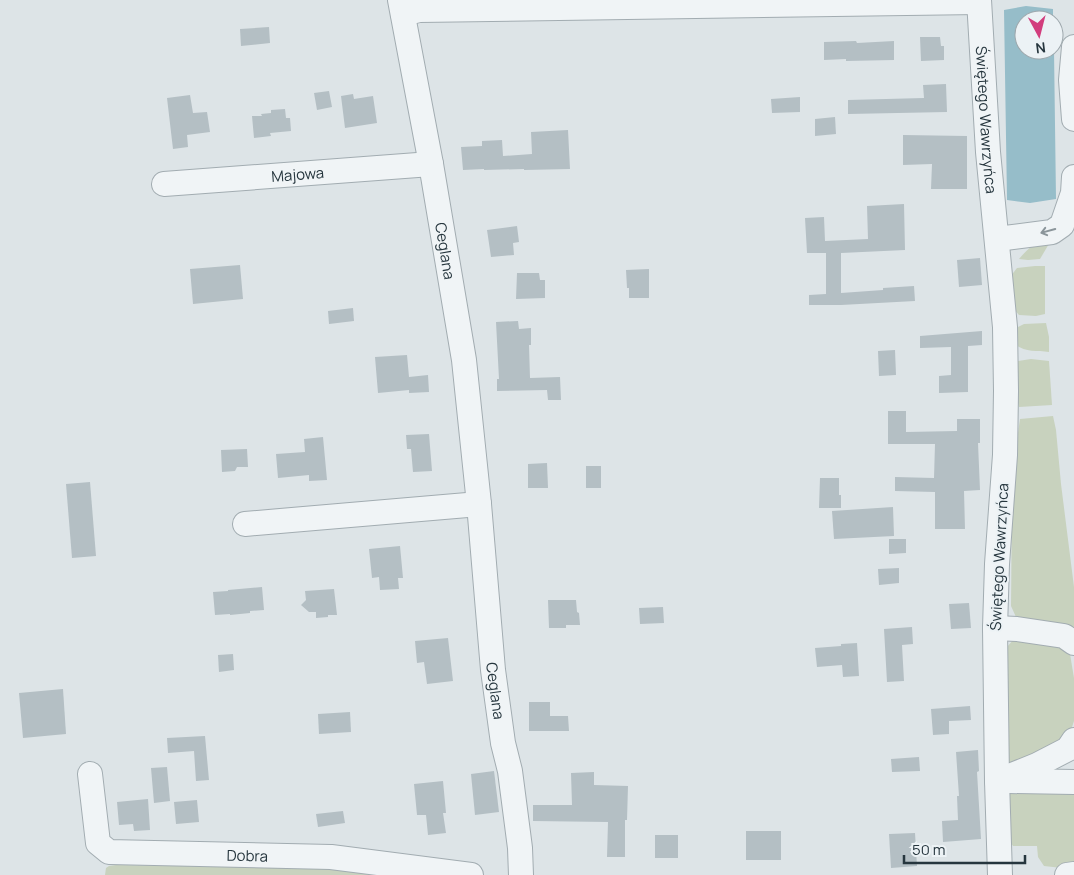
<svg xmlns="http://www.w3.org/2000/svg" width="1074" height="875" viewBox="0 0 1074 875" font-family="Manrope,sans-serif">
  <rect width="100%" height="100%" fill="#dde4e7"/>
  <g fill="#c8d2be">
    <path d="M1053,237L1040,259L1028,260L1019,259C1029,247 1037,241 1053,237Z"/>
    <polygon points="1035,266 1045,266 1045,314 1036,316 1019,315 1012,307 1010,277 1017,268"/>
    <path d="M1046,323L1049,337V352C1036,351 1023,352 1013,343L1014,329L1024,324Z"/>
    <polygon points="1031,359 1049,361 1052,405 1019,407 1016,396 1014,369 1018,361"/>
    <path d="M1053,416L1056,430L1061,484L1074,587V633L1016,617L1011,606C1012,544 1010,481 1020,419Z"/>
    <polygon points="1029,637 1069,648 1074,678 1074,721 1071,730 1049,752 1009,764 1007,753 1007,647 1013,640"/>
    <polygon points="1074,788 1074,866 1062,868 1044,866 1038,857 1037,846 1013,846 1008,839 1007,790"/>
    <polygon points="116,865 336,868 419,875 105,875 106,868 109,866"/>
  </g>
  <polygon fill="#96bdc9" points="1026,6 1053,9 1053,20 1024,20 1024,50 1054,50 1056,199 1030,203 1007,200 1004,10"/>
  <g fill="#b4bfc4">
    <polygon points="269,27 270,43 241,46 240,29"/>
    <polygon points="920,37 940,37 941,46 944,46 944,60 921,61"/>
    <polygon points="856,41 857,43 894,41 894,60 846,61 846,59 824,60 824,42"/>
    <polygon points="946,84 947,112 848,114 848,100 924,98 923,85"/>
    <polygon points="329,91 332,107 317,110 314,93"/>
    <polygon points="353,94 354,99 373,96 377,123 345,128 341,96"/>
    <polygon points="190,95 193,113 207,112 210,132 187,135 188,147 173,149 167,98"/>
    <polygon points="800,97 800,112 772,113 771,99"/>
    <polygon points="285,109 286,118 290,118 291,131 270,133 271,136 254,138 252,116 262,116 261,114 271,113 271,110"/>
    <polygon points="835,117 836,134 815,136 815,119"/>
    <polygon points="568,130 570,169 524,170 524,169 484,170 484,169 463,170 461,147 482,146 482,141 502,140 503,156 532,154 531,132"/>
    <polygon points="903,135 967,136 967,189 931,189 932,164 903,165"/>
    <polygon points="904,204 905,250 841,253 841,293 883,290 883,288 914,286 915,301 841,305 809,305 809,295 826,294 826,253 807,253 805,218 824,217 825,241 868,239 867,206"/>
    <polygon points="517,226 519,242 513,243 514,255 491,257 487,230"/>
    <polygon points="980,258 982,285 959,287 957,260"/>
    <polygon points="240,265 243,299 193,304 190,269"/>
    <polygon points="649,269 649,298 629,298 629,288 627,288 626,270"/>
    <polygon points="517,273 539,273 540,280 545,280 545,298 516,299"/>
    <polygon points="353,308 354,321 329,324 328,311"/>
    <polygon points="518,321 519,329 531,328 531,345 529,345 530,378 560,377 561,400 548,400 547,390 497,391 497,379 499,379 496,322"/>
    <polygon points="982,331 982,345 968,346 968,392 939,393 939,376 951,375 951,347 920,348 920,336"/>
    <polygon points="895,350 896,375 879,376 878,351"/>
    <polygon points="407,355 409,377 428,375 429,392 409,393 409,390 378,393 375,357"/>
    <polygon points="888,411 906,411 906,432 957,431 957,419 980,419 980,443 978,443 980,490 964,491 965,529 935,529 935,492 895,491 895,477 934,478 935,444 888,444"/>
    <polygon points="429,434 432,471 413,472 411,449 407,449 406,435"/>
    <polygon points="323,437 327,480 309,481 309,475 278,478 276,454 305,452 304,439"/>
    <polygon points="247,449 248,467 237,467 235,471 222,472 221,450"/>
    <polygon points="547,463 548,488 528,488 528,464"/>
    <rect x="586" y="466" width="15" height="22"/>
    <polygon points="820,478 839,478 839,495 841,495 841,508 819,508"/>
    <polygon points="90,482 96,556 72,558 66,484"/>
    <polygon points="893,507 894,536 834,539 832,511"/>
    <polygon points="889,539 906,539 906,553 889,554"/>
    <polygon points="400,546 403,578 398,578 399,589 380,590 379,577 372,578 369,549"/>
    <polygon points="899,568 899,583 879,585 878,569"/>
    <polygon points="262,587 264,610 250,611 250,613 230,615 230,614 215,615 213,592 228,591 228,590"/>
    <polygon points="334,589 337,615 328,615 328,617 316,618 316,612 309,612 301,605 306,600 305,591"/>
    <polygon points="548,600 576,600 577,612 579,613 580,625 566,625 566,628 549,628"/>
    <polygon points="969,603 971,628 951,629 949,604"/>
    <polygon points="663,607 664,623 640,624 639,608"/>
    <polygon points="912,627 913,644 902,645 904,681 887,682 884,629"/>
    <polygon points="448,638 453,681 427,684 424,662 417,663 415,641"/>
    <polygon points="857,643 859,676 843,677 842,665 817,667 815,648 841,646 841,644"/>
    <polygon points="233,654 234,670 219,672 218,655"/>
    <polygon points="63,689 66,734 23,738 19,693"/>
    <polygon points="529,702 550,702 550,716 568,716 569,731 529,731"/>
    <polygon points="970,706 971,720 949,721 949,734 933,735 931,709"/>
    <polygon points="350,712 351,732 319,734 318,714"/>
    <polygon points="205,736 209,780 196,781 194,751 168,753 167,738"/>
    <polygon points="978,750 979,771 977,772 981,839 943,842 942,821 958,820 957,796 959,796 956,752"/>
    <polygon points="919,757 920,771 892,772 891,759"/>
    <polygon points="167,767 170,801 154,803 151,768"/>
    <polygon points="494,771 499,812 475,815 471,774"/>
    <polygon points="594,772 594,785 628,786 627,820 625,820 625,857 607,857 608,822 533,821 533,805 572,805 571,773"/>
    <polygon points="443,781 446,813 443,813 446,833 428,835 426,815 417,815 414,784"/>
    <polygon points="148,799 150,830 134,831 133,824 119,825 117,802"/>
    <polygon points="197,800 199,822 176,824 174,802"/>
    <polygon points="343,811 345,823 318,827 316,814"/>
    <rect x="746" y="831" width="35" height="29"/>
    <polygon points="915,833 917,866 891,868 889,834"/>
    <rect x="655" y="835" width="23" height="23"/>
  </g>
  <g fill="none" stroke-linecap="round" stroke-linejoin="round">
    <defs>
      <g id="minor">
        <path id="s1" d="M400,0L431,164L464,360L479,504L493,670L503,743L510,771L520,848L521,875"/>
        <path id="s2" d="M979,0L988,152L1005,327L1006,391L1005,455L997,564L995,628L997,781L1000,875"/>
        <polyline points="403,14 419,10 979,2"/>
        <polyline points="1074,47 1071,80 1074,119"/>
        <path id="s3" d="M164,184L431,164"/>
        <polyline points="997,239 1052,232 1062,225 1073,193 1074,177"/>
        <polyline points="245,524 479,504"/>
        <polyline points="995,628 1017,629 1064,636 1074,643"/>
        <path id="s4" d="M90,774L98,843L109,852L331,857L471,875"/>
        <polyline points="997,781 1037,765 1068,749 1074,740"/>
        <polyline points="1009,781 1074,782"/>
        <polyline points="1067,875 1074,874"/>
      </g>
    </defs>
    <use href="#minor" stroke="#a2acb1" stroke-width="26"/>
    <use href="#minor" stroke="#f0f4f6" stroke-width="24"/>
  </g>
  <defs><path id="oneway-shaft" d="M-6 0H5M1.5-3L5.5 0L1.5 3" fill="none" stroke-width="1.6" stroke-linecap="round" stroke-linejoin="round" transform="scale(1.25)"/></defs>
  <use stroke="#8b959a" href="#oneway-shaft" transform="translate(1048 231) rotate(165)"/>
  <g text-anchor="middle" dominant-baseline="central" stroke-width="4" stroke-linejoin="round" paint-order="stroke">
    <g font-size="15" fill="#26363e" stroke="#ecf2f5">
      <text stroke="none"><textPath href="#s2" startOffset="120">Świętego Wawrzyńca</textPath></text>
      <text stroke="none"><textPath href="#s3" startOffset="134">Majowa</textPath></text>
      <text stroke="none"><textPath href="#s1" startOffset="255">Ceglana</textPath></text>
      <text transform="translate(999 557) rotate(-87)">Świętego Wawrzyńca</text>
      <text stroke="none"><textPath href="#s1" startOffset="698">Ceglana</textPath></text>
      <text stroke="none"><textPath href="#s4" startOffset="222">Dobra</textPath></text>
    </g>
  </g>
  <g transform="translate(1039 35) rotate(173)"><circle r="24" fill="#ecf2f5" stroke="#9da7ac"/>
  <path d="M0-4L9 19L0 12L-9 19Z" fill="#d23d7d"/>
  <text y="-8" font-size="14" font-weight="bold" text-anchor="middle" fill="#26363e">N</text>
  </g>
  <path d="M904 855v8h121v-8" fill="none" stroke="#26363e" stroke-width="2.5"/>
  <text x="912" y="855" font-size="15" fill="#26363e" stroke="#ecf2f5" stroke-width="4" paint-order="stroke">50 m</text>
</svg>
